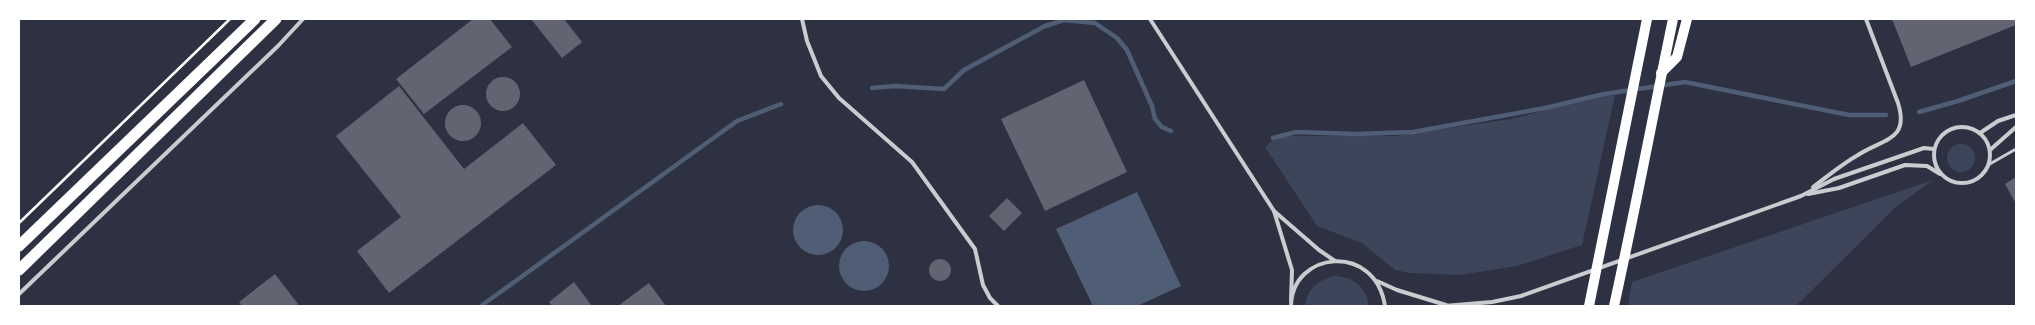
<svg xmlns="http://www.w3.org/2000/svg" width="2035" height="325" viewBox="0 0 2035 325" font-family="Overpass,sans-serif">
  <rect width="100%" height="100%" fill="#2d3142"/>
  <g fill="#3c4559">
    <polygon points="1615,95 1582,245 1517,266 1460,275 1409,273 1395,270 1362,243 1317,226 1265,147 1278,136 1394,136 1511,119 1601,96"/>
    <circle cx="1961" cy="158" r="14"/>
    <polygon points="1933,180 1897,206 1796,306 1628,306 1632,282"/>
    <path d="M1334,276C1353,277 1366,286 1369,306H1305C1307,289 1318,280 1334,276Z"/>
  </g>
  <g fill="#4f5d75">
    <polygon points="1137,192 1181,286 1137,306 1093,306 1056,229"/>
    <circle cx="818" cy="230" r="25"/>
    <circle cx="864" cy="266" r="25"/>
  </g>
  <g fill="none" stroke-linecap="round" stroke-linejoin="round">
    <g stroke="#4f5d75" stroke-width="4.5">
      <polyline points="872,88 895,86 944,89 964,70 1045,26 1064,20 1095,23 1117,38 1127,50 1152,106 1155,119 1162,127 1171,131"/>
      <polyline points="1919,112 1958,101 2016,81"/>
      <polyline points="1273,138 1296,132 1356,134 1413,132 1545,108 1604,94 1685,82 1849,115 1886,115"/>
      <polyline points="481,306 737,121 781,104"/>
    </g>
  </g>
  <g fill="#626471">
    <polygon points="473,19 490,19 512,47 424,114 396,79"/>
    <polygon points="531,19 564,19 582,42 562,58"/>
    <polygon points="1892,19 2016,19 2016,25 1911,67"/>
    <circle cx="503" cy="94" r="17"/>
    <polygon points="1084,80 1127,172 1045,211 1001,119"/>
    <polygon points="399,86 464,169 523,123 556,165 389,293 357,251 401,217 336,136"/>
    <circle cx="463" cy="123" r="18"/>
    <polygon points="2016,177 2016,204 2005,184"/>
    <polygon points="1007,198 1022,213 1004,231 989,216"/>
    <circle cx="940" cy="270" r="11"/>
    <polygon points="275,274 298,304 296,306 242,306 239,302"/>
    <polygon points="574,282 592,306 552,306 549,302"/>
    <polygon points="649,283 666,306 618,306"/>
  </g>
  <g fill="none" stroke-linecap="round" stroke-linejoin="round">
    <polyline stroke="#fff" stroke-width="2.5" points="19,223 230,19"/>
    <polyline stroke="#caccd0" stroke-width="3" points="1988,165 2016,149"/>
    <g stroke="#caccd0" stroke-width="4">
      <polyline points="802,19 807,41 821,76 839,98 912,162 975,249 983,285 990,298 998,306"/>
      <polyline points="1150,19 1274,211 1292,270 1291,300"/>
      <circle cx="1962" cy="155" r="28"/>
      <polyline points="1980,133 1998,121 2016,115"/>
      <polyline points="1990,150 2016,127"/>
      <path d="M1813,187C1828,176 1842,164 1858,155C1882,139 1910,141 1898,103L1866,19"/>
      <polyline points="1808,194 1839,188 1905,165 1927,166 1940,174"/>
      <polyline points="1274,211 1319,250 1335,261"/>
      <polyline points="1377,281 1397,290 1446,305"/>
      <polyline points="19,294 278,46 303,19"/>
      <path d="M1291,306C1292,251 1375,242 1385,306"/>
      <polyline points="1444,306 1492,302 1521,296 1801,196 1834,179 1924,148 1934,149"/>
    </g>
    <g stroke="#fff" stroke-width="10">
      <polyline points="1661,73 1677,57 1687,19"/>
      <polyline points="1589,306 1647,19"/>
      <path d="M1614,306C1635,211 1653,115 1673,19"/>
    </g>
    <g stroke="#fff" stroke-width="11">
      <polyline points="19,246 255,19"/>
      <polyline points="19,270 276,19"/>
    </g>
  </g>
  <rect width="2035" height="325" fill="none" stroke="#ffffff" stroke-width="40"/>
</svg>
